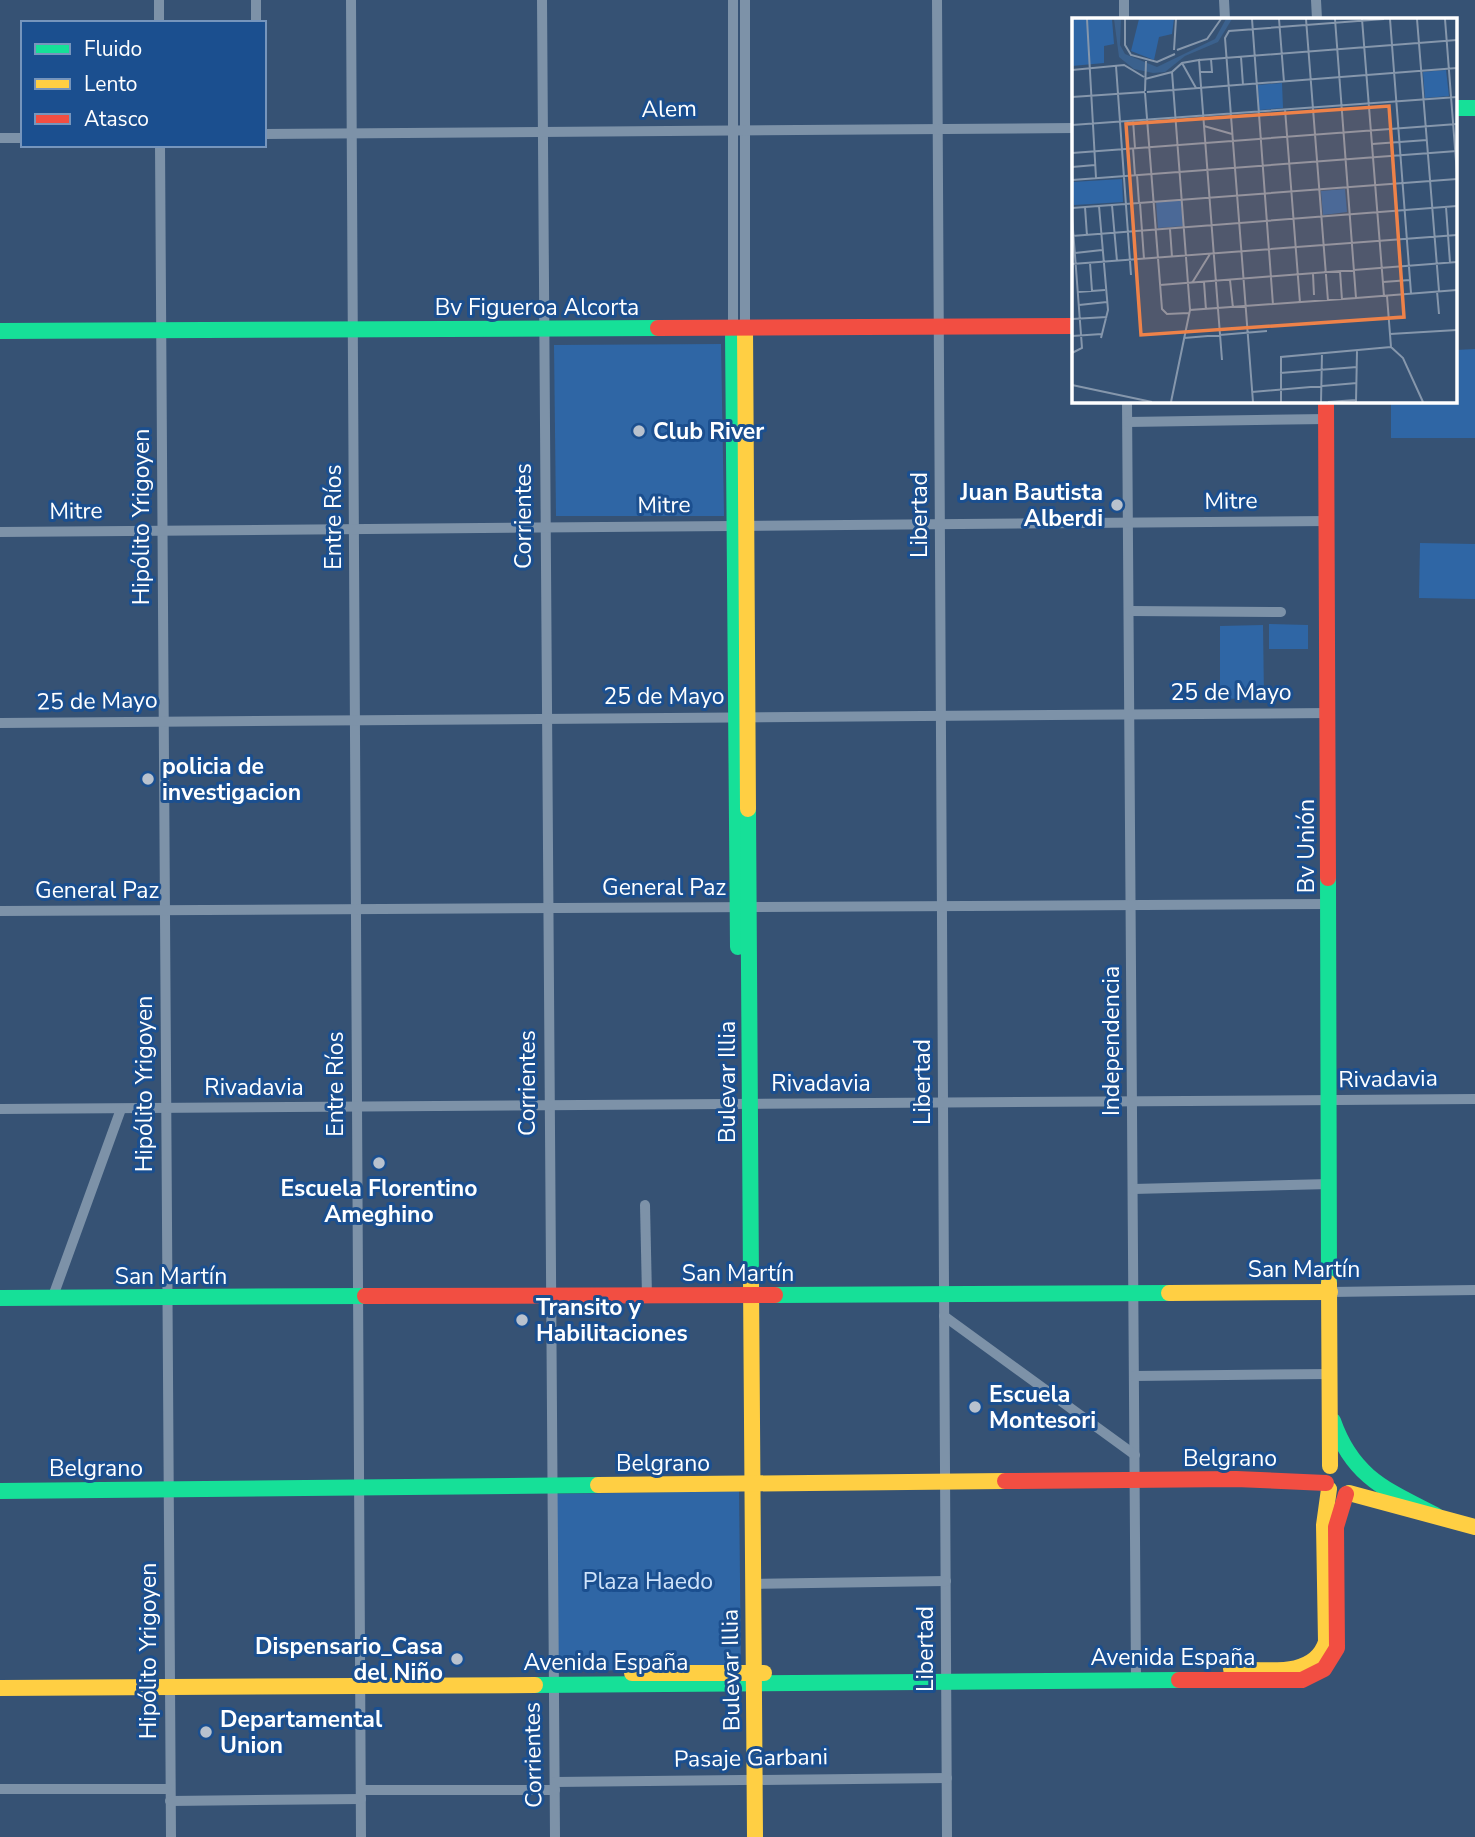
<svg xmlns="http://www.w3.org/2000/svg" width="1475" height="1837" viewBox="0 0 1475 1837" font-family="'Nunito Sans',sans-serif">
  <rect width="100%" height="100%" fill="#365274"/>
  <g fill="#2f66a5">
    <polygon points="721,344 724,516 556,516 554,345"/>
    <polygon points="1475,349 1475,438 1391,438 1391,401 1456,401 1456,350"/>
    <polygon points="1420,543 1475,544 1475,599 1419,598"/>
    <polygon points="1269,624 1308,625 1308,649 1269,649"/>
    <polygon points="1263,625 1264,698 1220,699 1220,626"/>
    <polygon points="739,1491 741,1669 556,1671 555,1494"/>
  </g>
  <g fill="none" stroke-linecap="round" stroke-linejoin="round">
    <g stroke="#7d92a8" stroke-width="10">
      <polyline points="159,0 159,23"/>
      <polyline points="351,0 361,1837"/>
      <polyline points="542,0 555,1837"/>
      <polyline points="745,0 745,328"/>
      <polyline points="937,0 947,1837"/>
      <polyline points="1124,0 1124,19"/>
      <polyline points="1224,0 1225,19"/>
      <polyline points="1316,0 1317,19"/>
      <polyline points="256,23 256,0"/>
      <polyline points="264,134 1074,128"/>
      <polyline points="0,138 23,138"/>
      <polyline points="160,145 171,1837"/>
      <polyline points="733,330 733,0"/>
      <polyline points="1127,401 1136,1680"/>
      <polyline points="1128,422 1326,419"/>
      <polyline points="0,532 1328,521"/>
      <polyline points="1130,611 1281,612"/>
      <polyline points="0,723 1329,713"/>
      <polyline points="0,911 1329,904"/>
      <polyline points="0,1109 1475,1099"/>
      <polyline points="1133,1189 1329,1184"/>
      <polyline points="645,1205 647,1296"/>
      <polyline points="1330,1292 1475,1290"/>
      <polyline points="52,1299 121,1109"/>
      <polyline points="944,1316 1135,1455"/>
      <polyline points="1134,1376 1331,1374"/>
      <polyline points="753,1584 946,1581"/>
      <polyline points="555,1782 947,1778"/>
      <polyline points="0,1789 170,1789"/>
      <polyline points="361,1790 555,1790"/>
      <polyline points="170,1801 361,1799"/>
    </g>
    <g stroke="#16e098" stroke-width="16">
      <polyline points="1456,108 1475,108"/>
      <polyline points="733,330 738,947"/>
      <polyline points="0,331 658,328"/>
      <polyline points="748,809 751,1282"/>
      <polyline points="1328,878 1329,1283"/>
      <polyline points="775,1295 1169,1293"/>
      <polyline points="0,1298 365,1296"/>
      <path d="M1333,1421C1353,1478 1387,1490 1437,1516"/>
      <polyline points="0,1491 598,1485"/>
      <polyline points="535,1685 1179,1680"/>
    </g>
    <g stroke="#ffcf43" stroke-width="16">
      <polyline points="745,328 748,809"/>
      <polyline points="751,1282 755,1837"/>
      <polyline points="1329,1283 1330,1466"/>
      <polyline points="1169,1293 1330,1292"/>
      <polyline points="598,1485 1005,1481"/>
      <polyline points="1349,1493 1475,1527"/>
      <path d="M1231,1669C1263,1669 1314,1680 1326,1642L1324,1525L1329,1489"/>
      <polyline points="632,1673 764,1673"/>
      <polyline points="0,1688 535,1685"/>
    </g>
    <g stroke="#f24e42" stroke-width="16">
      <polyline points="658,328 1074,326"/>
      <polyline points="1326,401 1328,878"/>
      <polyline points="365,1296 775,1295"/>
      <polyline points="1005,1481 1236,1479 1326,1483"/>
      <polyline points="1179,1680 1302,1680 1324,1669 1337,1648 1336,1527 1346,1494"/>
    </g>
  </g>
  <g fill="#b9c2ce" stroke="#1b4f8f" stroke-width="2.5">
    <circle cx="639" cy="431" r="7"/>
    <circle cx="1117" cy="505" r="7"/>
    <circle cx="148" cy="779" r="7"/>
    <circle cx="379" cy="1163" r="7"/>
    <circle cx="522" cy="1320" r="7"/>
    <circle cx="975" cy="1407" r="7"/>
    <circle cx="457" cy="1659" r="7"/>
    <circle cx="206" cy="1732" r="7"/>
  </g>
  <g text-anchor="middle" dominant-baseline="central" stroke-width="6" stroke-linejoin="round" paint-order="stroke">
    <g font-size="23" fill="#fff" stroke="#1b4f8f">
      <text transform="translate(669 109) rotate(-1)">Alem</text>
      <text x="537" y="307">Bv Figueroa Alcorta</text>
      <text transform="translate(1231 501) rotate(-1)">Mitre</text>
      <text transform="translate(664 505) rotate(-1)">Mitre</text>
      <text transform="translate(76 511) rotate(-1)">Mitre</text>
      <text transform="translate(919 515) rotate(-90)">Libertad</text>
      <text transform="translate(523 516) rotate(-90)">Corrientes</text>
      <text transform="translate(141 517) rotate(-90)">Hipólito Yrigoyen</text>
      <text transform="translate(333 517) rotate(-90)">Entre Ríos</text>
      <text x="1231" y="692">25 de Mayo</text>
      <text x="664" y="696">25 de Mayo</text>
      <text transform="translate(97 701) rotate(-1)">25 de Mayo</text>
      <text transform="translate(1306 846) rotate(-90)">Bv Unión</text>
      <text x="664" y="887">General Paz</text>
      <text x="97" y="890">General Paz</text>
      <text transform="translate(1111 1041) rotate(-90)">Independencia</text>
      <text transform="translate(1388 1079) rotate(-1)">Rivadavia</text>
      <text transform="translate(727 1082) rotate(-90)">Bulevar Illia</text>
      <text transform="translate(922 1082) rotate(-90)">Libertad</text>
      <text transform="translate(527 1083) rotate(-90)">Corrientes</text>
      <text x="821" y="1083">Rivadavia</text>
      <text transform="translate(144 1084) rotate(-90)">Hipólito Yrigoyen</text>
      <text transform="translate(335 1084) rotate(-90)">Entre Ríos</text>
      <text x="254" y="1087">Rivadavia</text>
      <text x="1304" y="1269">San Martín</text>
      <text x="738" y="1273">San Martín</text>
      <text x="171" y="1276">San Martín</text>
      <text x="1230" y="1458">Belgrano</text>
      <text x="663" y="1463">Belgrano</text>
      <text x="96" y="1468">Belgrano</text>
      <text transform="translate(925 1649) rotate(-90)">Libertad</text>
      <text transform="translate(148 1651) rotate(-90)">Hipólito Yrigoyen</text>
      <text x="1173" y="1657">Avenida España</text>
      <text x="606" y="1662">Avenida España</text>
      <text transform="translate(731 1670) rotate(-91)">Bulevar Illia</text>
      <text transform="translate(533 1755) rotate(-91)">Corrientes</text>
      <text transform="translate(751 1758) rotate(-1)">Pasaje Garbani</text>
    </g>
    <g font-size="23" font-weight="bold" fill="#fff" stroke="#1b4f8f" text-anchor="start">
      <text x="653" y="431">Club River</text>
      <text x="1103" y="492" text-anchor="end">Juan Bautista<tspan x="1103" dy="26">Alberdi</tspan></text>
      <text x="162" y="766">policia de<tspan x="162" dy="26">investigacion</tspan></text>
      <text x="379" y="1188" text-anchor="middle">Escuela Florentino<tspan x="379" dy="26">Ameghino</tspan></text>
      <text x="536" y="1307">Transito y<tspan x="536" dy="26">Habilitaciones</tspan></text>
      <text x="989" y="1394">Escuela<tspan x="989" dy="26">Montesori</tspan></text>
      <text x="443" y="1646" text-anchor="end">Dispensario_Casa<tspan x="443" dy="26">del Niño</tspan></text>
      <text x="220" y="1719">Departamental<tspan x="220" dy="26">Union</tspan></text>
    </g>
    <g font-size="23" fill="#cfe3fa" stroke="#1b4f8f">
      <text x="648" y="1581">Plaza Haedo</text>
    </g>
  </g>
  <g transform="translate(1072 18)">
    <rect width="385" height="385" fill="#365274"/>
    <path d="M0,1H40L42,26L32,28V45L0,48ZM67,1H102L100,16L87,19L82,42L59,33ZM374,52L377,78L353,80L351,54ZM210,65L211,90L187,92L186,67ZM50,161L51,184L2,187L0,164ZM273,171L275,194L251,197L249,173ZM109,182L111,208L86,210L84,184Z" fill="#2f66a5"/>
    <path d="M42,1H49L48,27L53,36L85,49L143,21L154,1H160L146,24L113,38L93,54L81,55L62,51L47,39Z" fill="#3b618d"/>
    <path fill="none" stroke="#8697ac" stroke-width="2" d="M15,1L24,160M53,1V27L59,37L85,44L103,36M180,1L201,287M207,1L212,64M234,1L256,283M290,1L312,278M318,1L339,275M345,1L367,273M373,1L385,156M102,32L104,1M105,32L135,21L149,1M169,39L171,67M127,42L385,22M110,45L124,70M44,48L59,257M0,52L52,47L72,59M128,54H140L139,41M73,61L100,54M73,73L74,43M75,74L385,50M73,75L90,291L95,296L117,295M0,79L73,74M213,91L228,285M61,102L63,130M0,107L385,79M132,108L160,116M300,126L355,122M61,130L63,158M0,135L385,106M0,149L23,147M65,157L67,185M0,162L385,133M68,185L72,241M40,187L45,243M27,188L36,292L29,320M13,189L15,218M374,189L378,245M0,190L385,161M0,198L10,330L0,335M98,211L100,239M0,218L385,188M3,235L30,232M18,245L20,273M0,246L385,217M268,253L270,282M241,256L242,277M158,262L161,290M132,264L134,292M311,264L338,262M120,265L138,236M88,267L385,244M365,273L367,296M6,274L33,272M315,278L319,329M284,280L385,272M7,287L35,284M146,291L150,342M118,292L100,54L110,45L127,42L146,291M0,301L35,299M318,316L385,312M0,318L30,316M112,320L195,313M319,329L331,340L351,384M208,355L285,349M0,367L80,384M180,374L285,365M99,384L118,292L284,280L263,1M181,384L153,20L157,13L312,1M209,384V339L319,329M249,384L250,335M256,384L284,382M284,384L285,333"/>
    <path fill="#ee8249" fill-opacity="0.15" stroke="#ee8249" stroke-width="3.5" d="M317,88L332,299L69,317L54,106Z"/>
    <rect width="385" height="385" fill="none" stroke="#fff" stroke-width="3.5"/>
  </g>
  <rect x="21" y="21" width="245" height="126" fill="#1b4f8f" stroke="#7695bc" stroke-width="2"/>
  <rect x="35" y="44" width="35" height="10" fill="#16e098" stroke="#7695bc" stroke-width="2"/>
  <text x="84" y="56" font-size="21" fill="#ffffff">Fluido</text>
  <rect x="35" y="79" width="35" height="10" fill="#ffcf43" stroke="#7695bc" stroke-width="2"/>
  <text x="84" y="91" font-size="21" fill="#ffffff">Lento</text>
  <rect x="35" y="114" width="35" height="10" fill="#f24e42" stroke="#7695bc" stroke-width="2"/>
  <text x="84" y="126" font-size="21" fill="#ffffff">Atasco</text>
</svg>
